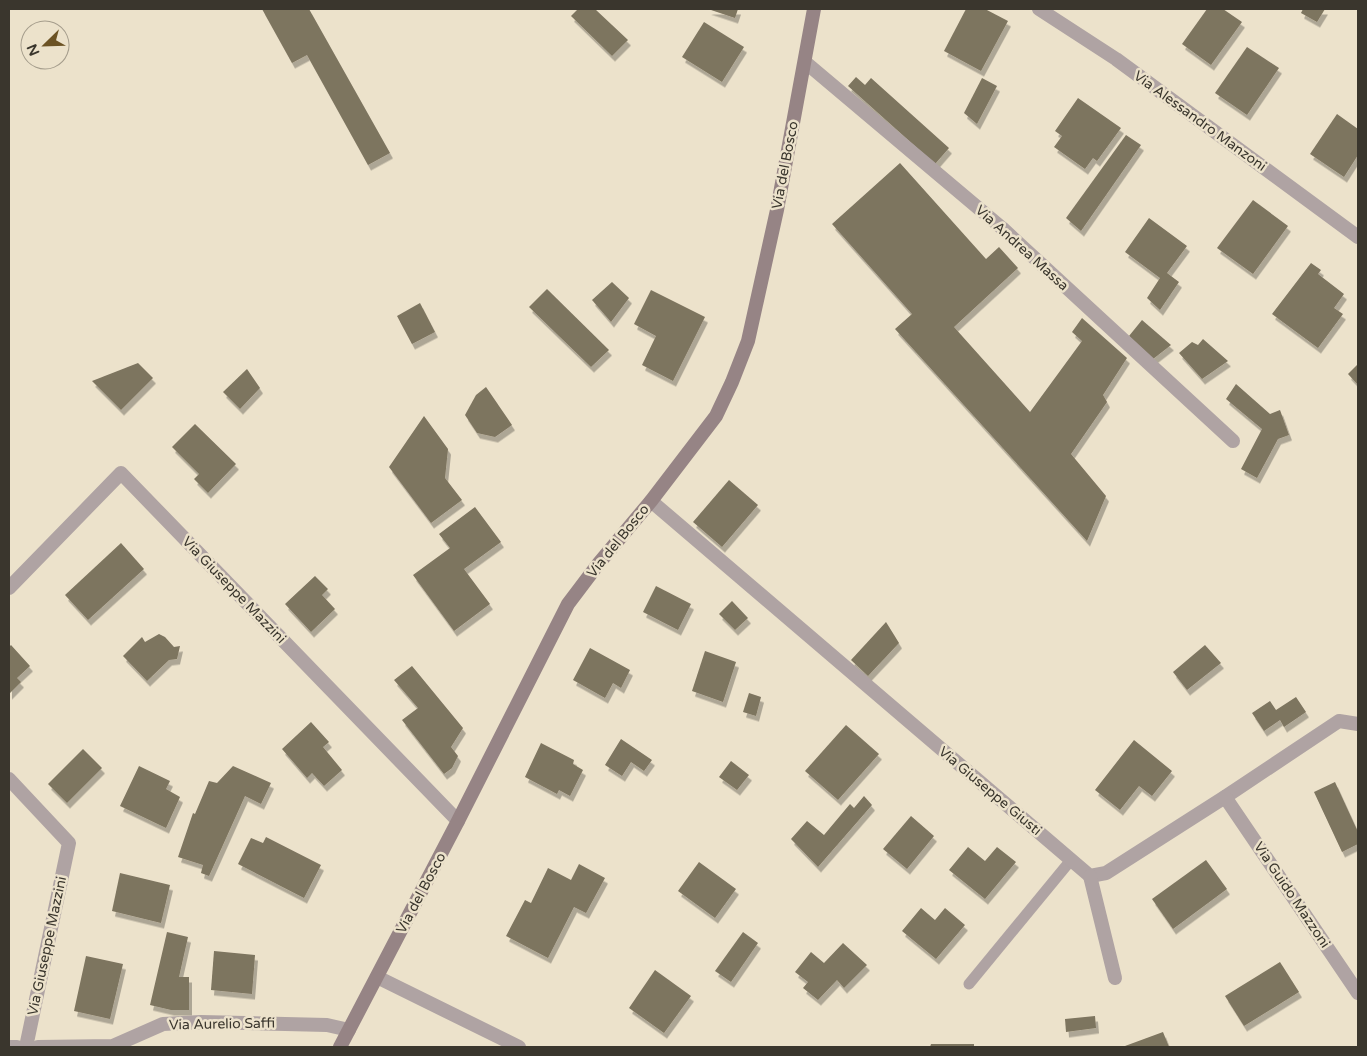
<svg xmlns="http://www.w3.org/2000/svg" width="1367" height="1056" viewBox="0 0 1367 1056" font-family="'Varela Round',sans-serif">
  <defs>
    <filter id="shadow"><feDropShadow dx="3" dy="5.5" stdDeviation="0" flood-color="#0004"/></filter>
  </defs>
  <rect width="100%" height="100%" fill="#ece2cb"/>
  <g fill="#7d745f" filter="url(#shadow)">
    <polygon points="262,9 309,9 390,153 368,165 307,55 292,63"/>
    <polygon points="578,9 595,9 628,40 612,56 571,16"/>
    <polygon points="708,9 738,9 735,18"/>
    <polygon points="966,9 985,9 1008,21 981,71 944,51"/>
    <polygon points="1207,9 1223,9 1242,22 1211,65 1182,44"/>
    <polygon points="1303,9 1325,9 1317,22 1301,13"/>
    <polygon points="704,22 744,47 722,82 682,57"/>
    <polygon points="1247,47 1279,68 1247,115 1215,93"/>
    <polygon points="856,77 865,85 871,78 949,148 935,164 848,86"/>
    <polygon points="982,78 997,86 977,124 964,113"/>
    <polygon points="1078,98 1121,128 1097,161 1093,158 1085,169 1054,147 1062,136 1055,131"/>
    <polygon points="1337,114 1358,129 1358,155 1344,177 1310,154"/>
    <polygon points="1126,135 1141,145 1081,231 1066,218"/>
    <polygon points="900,163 986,259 999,247 1018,268 954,327 1030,412 1082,341 1072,332 1082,318 1127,358 1103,395 1107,402 1071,454 1106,496 1087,541 895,329 912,314 832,224"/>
    <polygon points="1253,200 1288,226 1253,274 1217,248"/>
    <polygon points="1149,218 1187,246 1167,273 1179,282 1160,310 1147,298 1160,278 1125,252"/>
    <polygon points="1311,263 1321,270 1318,274 1344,294 1334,308 1343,314 1318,348 1272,314"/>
    <polygon points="612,282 629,298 611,322 592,300"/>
    <polygon points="547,289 609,350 591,367 529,307"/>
    <polygon points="651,290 705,317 673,381 642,365 656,336 634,324"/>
    <polygon points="420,303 435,332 412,344 397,316"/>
    <polygon points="1142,320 1171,345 1153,359 1129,336"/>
    <polygon points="1203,339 1228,361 1202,379 1179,353 1192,342 1198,345"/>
    <polygon points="138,363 153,378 121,410 92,381"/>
    <polygon points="1358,364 1358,385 1348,374"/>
    <polygon points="247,369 260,388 240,409 223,392"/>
    <polygon points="1236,384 1270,414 1280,410 1289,435 1278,439 1257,478 1241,469 1262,429 1226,399"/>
    <polygon points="486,387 512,425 495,437 477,433 465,415 476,395"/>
    <polygon points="424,416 448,449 445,478 462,500 431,523 389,467"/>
    <polygon points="195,424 236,464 208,493 194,479 199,474 172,447"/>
    <polygon points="729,480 758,505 722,547 693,522"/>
    <polygon points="475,507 501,542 464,569 490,604 454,631 413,575 450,548 439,534"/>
    <polygon points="121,543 144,569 88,620 65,595"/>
    <polygon points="315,576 328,589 322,595 335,609 311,632 285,604"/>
    <polygon points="656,586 691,604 678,630 643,612"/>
    <polygon points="732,601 748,618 735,630 719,614"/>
    <polygon points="886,622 899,643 868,676 851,660"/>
    <polygon points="159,634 165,637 174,647 180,646 177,659 169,660 147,681 123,656 142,637 145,642"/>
    <polygon points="11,645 30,666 17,678 21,682 9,694 9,647"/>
    <polygon points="1205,645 1221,663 1187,690 1173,672"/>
    <polygon points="590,648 630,670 621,688 613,683 605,698 573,680"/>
    <polygon points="705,651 736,662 723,702 692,691"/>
    <polygon points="412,666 463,728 451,747 458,756 452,768 444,774 402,720 418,708 394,680"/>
    <polygon points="749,693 761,697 756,716 743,712"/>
    <polygon points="1296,697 1306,712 1284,727 1280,720 1264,731 1252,713 1270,701 1276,710"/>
    <polygon points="311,722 329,742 323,747 342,770 324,786 312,773 307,778 282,749"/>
    <polygon points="846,725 879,754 838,800 805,771"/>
    <polygon points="621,739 652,760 644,771 631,762 622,776 605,765"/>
    <polygon points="1134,740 1172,771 1152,796 1139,786 1120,810 1095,790"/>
    <polygon points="541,743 574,760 573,764 583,770 570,796 559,790 557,794 525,777"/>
    <polygon points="83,749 102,768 67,803 48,784"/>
    <polygon points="731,761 749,775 737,790 719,777"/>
    <polygon points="139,766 170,781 166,789 180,797 166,828 120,806"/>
    <polygon points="233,766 271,783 261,804 245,796 209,876 201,873 203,865 178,857 193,813 195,814 209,781 217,783"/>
    <polygon points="1335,782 1358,832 1358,844 1342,852 1314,792"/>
    <polygon points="864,796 872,805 818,867 791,839 807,821 824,835 850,804 854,808"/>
    <polygon points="911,816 934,836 907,869 883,849"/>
    <polygon points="266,837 321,865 304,898 238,864 251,838 263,843"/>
    <polygon points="968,847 985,861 997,847 1016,862 985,899 949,870"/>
    <polygon points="1206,860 1227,889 1173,929 1152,899"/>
    <polygon points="699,862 736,889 715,918 678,891"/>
    <polygon points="579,864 605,878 586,913 574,907 548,958 506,936 525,900 531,903 548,868 571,880"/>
    <polygon points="120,873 170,885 161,923 112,911"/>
    <polygon points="921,908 935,920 945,908 965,925 936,959 902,931"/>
    <polygon points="167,932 188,937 179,977 189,977 189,1010 171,1010 150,1005"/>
    <polygon points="743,932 758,943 731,982 715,971"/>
    <polygon points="843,943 867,965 844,988 837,980 818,1000 803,988 808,982 795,972 811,952 824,963"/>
    <polygon points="214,951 255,955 252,994 211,990"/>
    <polygon points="86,956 123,964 110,1019 74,1011"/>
    <polygon points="1280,962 1299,992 1244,1026 1225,996"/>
    <polygon points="655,970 691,996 664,1033 629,1008"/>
    <polygon points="1095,1016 1096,1028 1066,1032 1065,1019"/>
    <polygon points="1163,1032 1169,1047 1125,1047 1125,1046"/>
    <polygon points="931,1044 974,1044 974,1047 930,1047"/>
  </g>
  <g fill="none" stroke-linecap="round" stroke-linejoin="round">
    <polyline stroke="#afa3a3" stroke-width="11" points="969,984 1071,860"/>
    <g stroke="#afa3a3" stroke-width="14">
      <polyline points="1039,9 1116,59 1358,237"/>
      <polyline points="805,62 1002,228 1233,441"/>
      <polyline points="651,501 1090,876 1106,873 1225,797 1339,721 1358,724"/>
      <polyline points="9,588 121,473 458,821"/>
      <polyline points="9,779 69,843 26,1047"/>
      <polyline points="1225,797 1358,993"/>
      <polyline points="1090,876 1115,978"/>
      <polyline points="377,977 519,1047"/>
      <polyline points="9,1047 17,1047"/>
      <polyline points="38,1047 113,1046 163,1024 201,1022 327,1025 349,1030"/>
    </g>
    <polyline stroke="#968485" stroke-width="14" points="340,1047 458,821 568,604 599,563 651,501 716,416 732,382 748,341 777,210 814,9"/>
  </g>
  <g text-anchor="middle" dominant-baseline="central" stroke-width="5" stroke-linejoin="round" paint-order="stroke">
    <g font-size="14" fill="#3a362d" stroke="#ece2cb">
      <text transform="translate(1200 121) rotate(36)">Via Alessandro Manzoni</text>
      <text transform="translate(785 165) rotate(-79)">Via del Bosco</text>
      <text transform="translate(1022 248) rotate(42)">Via Andrea Massa</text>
      <text transform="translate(618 541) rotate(-51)">Via del Bosco</text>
      <text transform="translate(234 590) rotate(46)">Via Giuseppe Mazzini</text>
      <text transform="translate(990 791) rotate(40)">Via Giuseppe Giusti</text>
      <text transform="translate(421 893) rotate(-62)">Via del Bosco</text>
      <text transform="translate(1292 895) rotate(56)">Via Guido Mazzoni</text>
      <text transform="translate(47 946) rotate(-78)">Via Giuseppe Mazzini</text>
      <text transform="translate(222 1024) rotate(-1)">Via Aurelio Saffi</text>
    </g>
  </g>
  <rect width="1367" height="1056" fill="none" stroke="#3a362d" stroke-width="20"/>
  <g transform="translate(45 45) rotate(247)"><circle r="24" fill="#ece2cb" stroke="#a59d8c"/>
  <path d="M0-4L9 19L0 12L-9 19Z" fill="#6c5324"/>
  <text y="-8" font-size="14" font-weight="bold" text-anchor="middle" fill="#3a362d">N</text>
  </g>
</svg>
